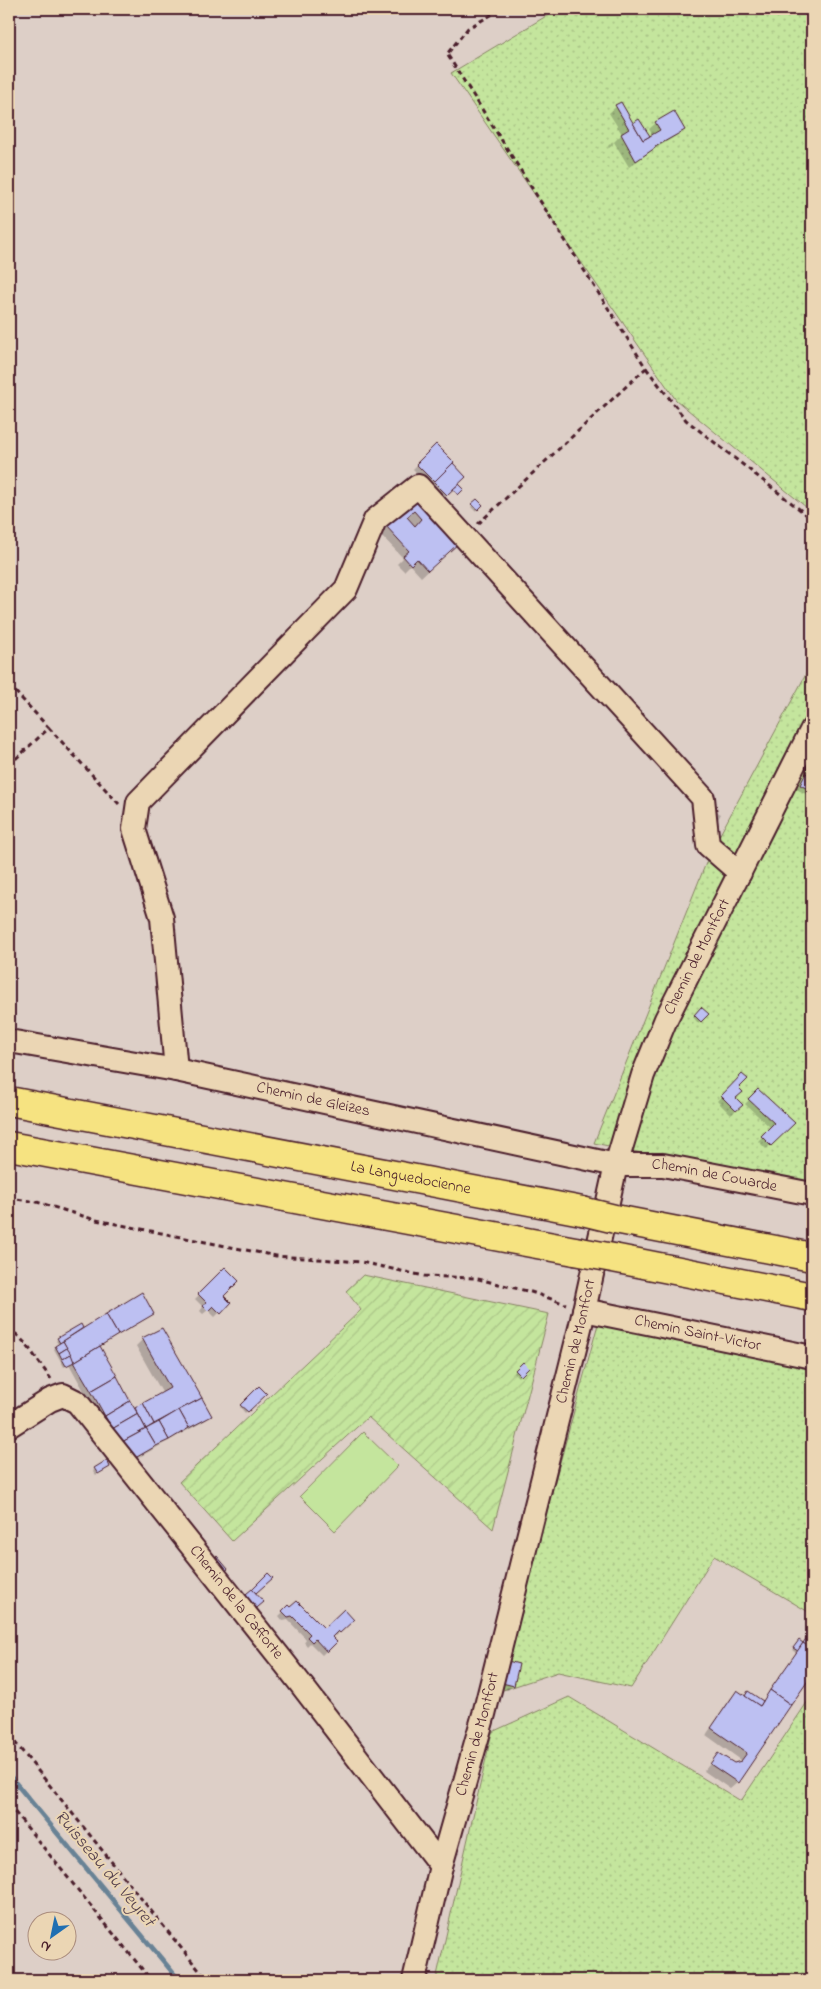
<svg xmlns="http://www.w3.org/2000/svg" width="821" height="1989" viewBox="0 0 821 1989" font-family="'Indie Flower',sans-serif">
  <defs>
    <pattern id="grass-dots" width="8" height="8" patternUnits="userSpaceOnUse" patternTransform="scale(1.25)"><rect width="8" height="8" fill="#c4e59d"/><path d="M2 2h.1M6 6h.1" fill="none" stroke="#aac487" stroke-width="1.8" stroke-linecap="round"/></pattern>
    <pattern id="garden-furrows" width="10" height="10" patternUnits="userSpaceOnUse" patternTransform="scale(1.25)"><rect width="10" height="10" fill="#c4e59d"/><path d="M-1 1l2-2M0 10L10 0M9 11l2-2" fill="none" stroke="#aac487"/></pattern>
  </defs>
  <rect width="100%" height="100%" fill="#ddcfc7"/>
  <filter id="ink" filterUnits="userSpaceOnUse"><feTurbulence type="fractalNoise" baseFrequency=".02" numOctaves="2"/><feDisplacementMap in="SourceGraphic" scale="10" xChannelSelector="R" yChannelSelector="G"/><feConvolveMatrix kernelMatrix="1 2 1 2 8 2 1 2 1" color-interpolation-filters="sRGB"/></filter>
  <g filter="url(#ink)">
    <g fill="url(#grass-dots)" stroke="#878264">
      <polygon points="558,9 812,9 812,512 676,400 451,73"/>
      <polygon points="812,663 812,1188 594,1143 710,853"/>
      <polygon points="598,1324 812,1366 812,1614 714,1556 631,1688 558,1672 497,1692"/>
      <polygon points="812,1695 812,1980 436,1980 492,1732 569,1697 741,1801"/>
    </g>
    <polygon fill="url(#garden-furrows)" stroke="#878264" points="363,1275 549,1314 493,1529 368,1417 232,1541 179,1482 361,1310 346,1291"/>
    <polygon fill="#c4e59d" stroke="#878264" points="363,1432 398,1466 335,1531 300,1496"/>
    <g fill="#0003">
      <polygon points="620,103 633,125 649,138 653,136 649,129 656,123 683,129 676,136 651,151 629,167 614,142 622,134 609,113"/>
      <polygon points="612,142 613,145 609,148 608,146"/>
      <polygon points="436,446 464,477 442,499 413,469"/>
      <polygon points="416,499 450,550 421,577 410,565 404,571 397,564 403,558 380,534"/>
      <polygon points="477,501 481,505 475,511 471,507"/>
      <polygon points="812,772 812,797 796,789 802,779"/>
      <polygon points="717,812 721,814 718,819 714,816"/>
      <polygon points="716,944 719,945 716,950 712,949"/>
      <polygon points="701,1009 707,1014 698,1023 693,1017"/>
      <polygon points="742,1075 735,1098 741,1105 731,1115 717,1101"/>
      <polygon points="758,1091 793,1123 766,1149 758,1141 771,1128 745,1104"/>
      <polygon points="225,1269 222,1296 229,1303 215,1317 208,1310 203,1314 200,1311 203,1307 195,1299"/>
      <polygon points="153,1314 99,1347 134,1410 163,1394 136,1346 143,1339 162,1329 210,1416 206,1420 125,1465 69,1364 64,1367 54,1349 59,1345 56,1341 58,1339 81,1328 78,1333"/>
      <polygon points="523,1364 527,1368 518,1377 514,1373"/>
      <polygon points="259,1388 265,1394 245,1413 240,1407"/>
      <polygon points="107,1468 96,1475 93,1471 95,1469"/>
      <polygon points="288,1607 324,1630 352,1620 335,1636 333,1634 330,1637 335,1642 322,1655 310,1643 307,1646 304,1642 306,1639 288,1620 283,1621 279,1616"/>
      <polygon points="812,1631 812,1672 737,1783 730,1789 704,1771 718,1754 733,1765 739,1763 741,1760 706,1735 730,1699 737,1692 744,1697 762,1702 796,1653 792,1650 797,1644 802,1644"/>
      <polygon points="518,1665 512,1685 508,1690 495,1686"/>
    </g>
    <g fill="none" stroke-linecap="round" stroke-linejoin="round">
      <polyline stroke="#688295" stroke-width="5" points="9,1775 179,1980"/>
    </g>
    <g fill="#bdc0f2" stroke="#4a1f2b" fill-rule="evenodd">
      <polygon points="621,102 643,140 660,130 655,122 674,111 685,130 655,147 655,148 636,161 621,134 629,129 615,105"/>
      <polygon points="639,119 650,136 643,140 633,123"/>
      <polygon points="436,444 454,462 434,482 416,464"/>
      <polygon points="453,463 466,477 447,495 434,482"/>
      <polygon points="459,484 464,489 458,495 453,489"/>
      <path d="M416,497L459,543L428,571L417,559L411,565L403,556L409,551L386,526ZM414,511L421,519L415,526L407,517Z"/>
      <polygon points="477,499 483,505 478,510 471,504"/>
      <polygon points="812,771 812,791 800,785 806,773 810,776"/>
      <polygon points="701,1007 709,1014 701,1022 694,1015"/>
      <polygon points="742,1074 748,1079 739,1088 743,1092 736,1098 743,1105 736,1111 721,1096"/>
      <polygon points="758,1089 795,1123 771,1146 761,1136 774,1123 748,1099"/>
      <polygon points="225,1267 239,1281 224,1296 231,1303 221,1314 213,1306 208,1311 203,1306 206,1302 198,1294"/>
      <polygon points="142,1292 154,1314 118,1335 106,1314"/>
      <polygon points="106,1314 118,1335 74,1362 63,1341"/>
      <polygon points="81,1324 83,1328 60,1343 57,1338"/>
      <polygon points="162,1328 202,1398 154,1424 143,1403 170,1388 142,1338"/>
      <polygon points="63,1341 67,1348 59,1353 55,1346"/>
      <polygon points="100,1346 117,1376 91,1391 74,1362"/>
      <polygon points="67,1348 71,1354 62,1359 59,1353"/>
      <polygon points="71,1354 74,1362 66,1366 62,1359"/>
      <polygon points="523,1362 529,1368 521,1376 515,1370"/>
      <polygon points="117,1376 130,1401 105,1416 91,1391"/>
      <polygon points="259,1386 267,1394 248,1412 240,1405"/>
      <polygon points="202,1398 212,1416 189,1428 179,1410"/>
      <polygon points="130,1401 138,1414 112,1429 105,1416"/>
      <polygon points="143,1403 154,1424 146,1429 135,1408"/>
      <polygon points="179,1410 189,1428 169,1440 159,1422"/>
      <polygon points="138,1414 146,1429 120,1443 112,1429"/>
      <polygon points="159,1422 169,1440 156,1446 146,1429"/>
      <polygon points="146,1429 156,1446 130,1461 120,1443"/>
      <polygon points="107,1460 110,1467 98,1474 94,1468"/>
      <polygon points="217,1556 228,1569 222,1574 211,1561"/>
      <polygon points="268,1573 273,1578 256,1593 252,1589"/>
      <polygon points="252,1589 264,1602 252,1612 241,1598"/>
      <polygon points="297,1601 324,1628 344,1609 354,1620 340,1633 338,1631 332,1637 337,1642 327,1652 315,1639 312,1642 307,1637 310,1634 292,1616 288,1617 282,1611 288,1605 290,1607"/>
      <polygon points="812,1630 812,1649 803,1643"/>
      <polygon points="799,1640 803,1643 798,1651 793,1648"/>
      <polygon points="803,1643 812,1649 812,1675 791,1705 770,1690"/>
      <polygon points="504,1660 519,1664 514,1686 498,1682"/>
      <polygon points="737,1690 760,1706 770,1690 791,1705 738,1783 710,1764 718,1753 734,1763 741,1761 747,1753 711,1728"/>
      <polygon points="748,1691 763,1701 760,1706 745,1696"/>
    </g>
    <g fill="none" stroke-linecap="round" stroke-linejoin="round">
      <defs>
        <g id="minor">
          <path id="s1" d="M9,1041L176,1070L616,1165H663L812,1194"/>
          <polyline points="176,1070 162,918 134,829 138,802 346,589 375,520 418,486 703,798 708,845 740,873"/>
          <path id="s2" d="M584,1310L812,1357"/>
          <path id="s3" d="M9,1426L50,1400L63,1395L77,1402L286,1665L441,1866"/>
          <path id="s4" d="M414,1980L441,1866L484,1714L581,1324L616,1165L643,1075L666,1019L812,729"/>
        </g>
        <g id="highway">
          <path id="s5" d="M9,1101L582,1211"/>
          <polyline points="9,1146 575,1251"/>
          <polyline points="615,1219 812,1257"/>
          <polyline points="613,1258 812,1297"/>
        </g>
      </defs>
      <use href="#minor" stroke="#4a1f2b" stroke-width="26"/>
      <use href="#highway" stroke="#4a1f2b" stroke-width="31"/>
      <g stroke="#4a1f2b" stroke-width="3" stroke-dasharray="5 4" stroke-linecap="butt">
        <polyline points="646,368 686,420 812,519"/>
        <polyline points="478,524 646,368 447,54 468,28 502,9"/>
        <polyline points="9,685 49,728"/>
        <polyline points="9,765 49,728 119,804"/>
        <polyline points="9,1198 37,1202 96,1220 276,1256 361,1262 424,1276 474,1278 531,1292 566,1304"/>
        <polyline points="9,1327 26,1344 51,1379"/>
        <polyline points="9,1735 207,1980"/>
        <polyline points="9,1805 151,1980"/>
      </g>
      <use href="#minor" stroke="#ebd6b4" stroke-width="22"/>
      <use href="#highway" stroke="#f6e381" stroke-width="28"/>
      <defs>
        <g id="highway-bridge">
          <polyline points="582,1211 615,1219"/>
          <polyline points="575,1251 613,1258"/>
        </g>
      </defs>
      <use href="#highway-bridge" stroke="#4a1f2b" stroke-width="31" stroke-linecap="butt"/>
      <use href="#highway-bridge" stroke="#f6e381" stroke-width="28"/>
    </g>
  </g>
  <g text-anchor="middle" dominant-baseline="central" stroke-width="4" stroke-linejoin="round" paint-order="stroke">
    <g font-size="16" fill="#4a1f2b" stroke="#ebd6b4">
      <text stroke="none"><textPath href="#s4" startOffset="1064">Chemin de Montfort</textPath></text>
      <text stroke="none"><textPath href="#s1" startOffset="310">Chemin de Gleizes</textPath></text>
      <text stroke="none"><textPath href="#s1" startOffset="719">Chemin de Couarde</textPath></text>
      <text stroke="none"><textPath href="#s5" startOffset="409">La Languedocienne</textPath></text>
      <text stroke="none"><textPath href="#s2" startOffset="116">Chemin Saint-Victor</textPath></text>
      <text stroke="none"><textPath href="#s4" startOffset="659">Chemin de Montfort</textPath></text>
      <text stroke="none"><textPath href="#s3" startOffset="334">Chemin de la Cafforte</textPath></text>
      <text stroke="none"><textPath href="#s4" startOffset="254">Chemin de Montfort</textPath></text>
    </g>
    <g font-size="18" font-style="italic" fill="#54404e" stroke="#ebd6b4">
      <text transform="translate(104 1869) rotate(50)">Ruisseau du Veyret</text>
    </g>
  </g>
  <rect width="821" height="1989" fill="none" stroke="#ebd6b4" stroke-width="30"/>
  <rect x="15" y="15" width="791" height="1959" fill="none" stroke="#4a1f2b" stroke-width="2" filter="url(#ink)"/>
  <g transform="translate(52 1936) rotate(213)"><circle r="24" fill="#ebd6b4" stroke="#ab8d7d"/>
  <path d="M0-4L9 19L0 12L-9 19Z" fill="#1f6fb2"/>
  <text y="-8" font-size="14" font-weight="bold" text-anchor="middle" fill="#4a1f2b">N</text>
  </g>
</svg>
